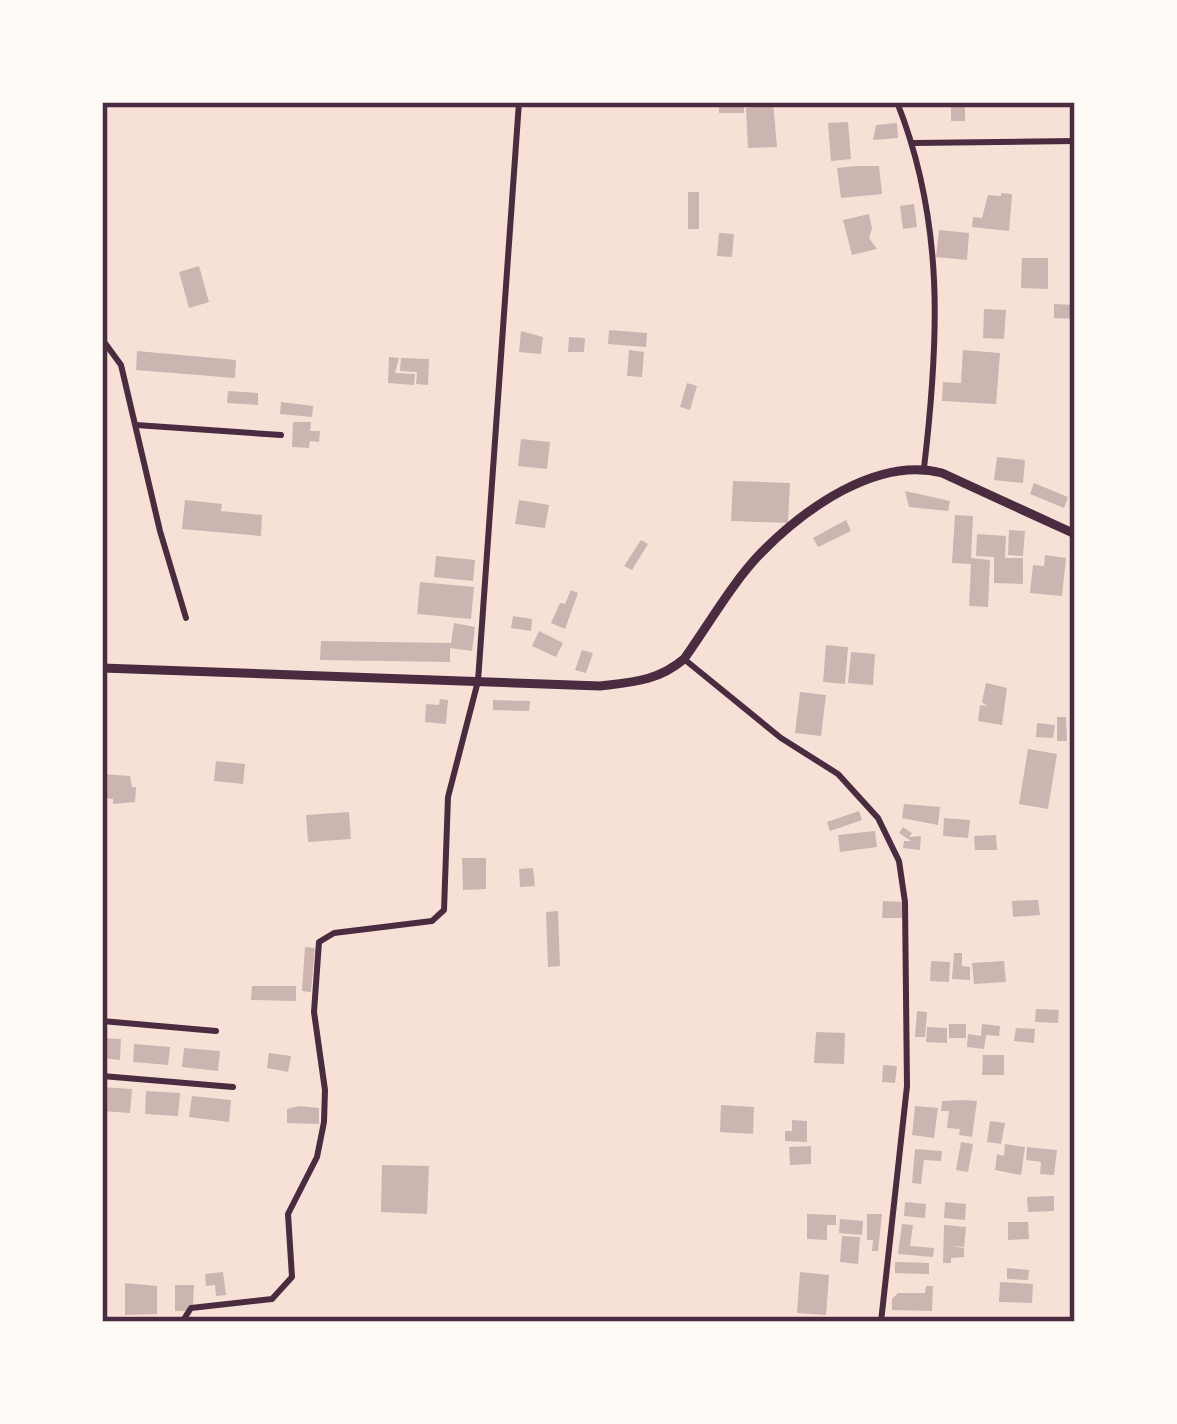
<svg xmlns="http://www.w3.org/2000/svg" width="1177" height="1424" viewBox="0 0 1177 1424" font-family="'Source Sans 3',sans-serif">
  <rect width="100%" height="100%" fill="#f7e1d7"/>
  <g fill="#ccb4b1">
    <rect x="719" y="102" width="25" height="11"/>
    <polygon points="746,102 773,102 777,147 748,148 746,108 762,106 746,107"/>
    <rect x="951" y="102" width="14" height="19"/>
    <polygon points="848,122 851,159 831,161 828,123"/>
    <polygon points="897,123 898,138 873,140 876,125"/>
    <polygon points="857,166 879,166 882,194 841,198 837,168"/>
    <rect x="688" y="192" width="11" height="37"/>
    <polygon points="1001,193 1012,194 1009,231 972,227 973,217 982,218 988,195 1001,196"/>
    <polygon points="914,204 917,227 903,229 900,206"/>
    <polygon points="869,214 872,228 869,238 877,249 852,255 843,220"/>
    <polygon points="939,230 969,233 967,260 936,257"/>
    <polygon points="719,233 734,234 732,257 717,256"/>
    <polygon points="1022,258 1048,258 1048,289 1021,288"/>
    <polygon points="199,266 209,302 189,308 179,272"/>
    <polygon points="1054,304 1075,305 1075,319 1054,318"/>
    <polygon points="984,309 1006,310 1004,339 983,338"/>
    <polygon points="609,330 647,333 646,347 608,344"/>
    <polygon points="521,331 543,337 541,354 519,352"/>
    <polygon points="569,337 585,338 584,352 568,352"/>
    <polygon points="629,350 644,352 642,377 627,376"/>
    <polygon points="963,350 1000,353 996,404 942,401 943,382 961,383"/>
    <polygon points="137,351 236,360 235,378 136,370"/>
    <polygon points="389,357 399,358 395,373 415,374 414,385 388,383"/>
    <polygon points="401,358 429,359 428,385 416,384 417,372 400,371"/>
    <polygon points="687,383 697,386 690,410 680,407"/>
    <polygon points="228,391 258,393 258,405 227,403"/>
    <polygon points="281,402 313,406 312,417 280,414"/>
    <polygon points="293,422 311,422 310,431 320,431 319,442 310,441 309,448 292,447"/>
    <polygon points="521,439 550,442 547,469 518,466"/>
    <polygon points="997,457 1025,460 1023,483 994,480"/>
    <polygon points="733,481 790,483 788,523 731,521"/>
    <polygon points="1034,483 1068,497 1064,508 1030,494"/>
    <polygon points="905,491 950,501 948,511 909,507"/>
    <polygon points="185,500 222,504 221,511 262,515 261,536 182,529"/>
    <polygon points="519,500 549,505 545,528 515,524"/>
    <polygon points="955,515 973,516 971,558 990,560 988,607 969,606 971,564 952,563"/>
    <polygon points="846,520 851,531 818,547 813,538"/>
    <polygon points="1009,530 1025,531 1023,556 1008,555"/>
    <polygon points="977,534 1006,536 1005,558 1023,558 1023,584 994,583 994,557 976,556"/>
    <polygon points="641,540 648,544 632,570 624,566"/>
    <polygon points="1045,555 1066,558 1062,596 1030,593 1033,565 1044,566"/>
    <polygon points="436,556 475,560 473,581 434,577"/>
    <polygon points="420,582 474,587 471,619 417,614"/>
    <polygon points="571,590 578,593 565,629 551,623 560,603 565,604"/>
    <polygon points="513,616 532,619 531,631 511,628"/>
    <polygon points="454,623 475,627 472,651 450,648 450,662 320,660 321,641 451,643"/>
    <polygon points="539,631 563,643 556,657 532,646"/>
    <polygon points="826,645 848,647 845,684 823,682"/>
    <polygon points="582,650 593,653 586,673 575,670"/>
    <polygon points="851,652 875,654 873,685 848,683"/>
    <polygon points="986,683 1007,688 1002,725 978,721 980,705 987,706 982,702"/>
    <polygon points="800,692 826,695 821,736 795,733"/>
    <polygon points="440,699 448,700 446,724 425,722 426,704 439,705"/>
    <polygon points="493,700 530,701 529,711 493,710"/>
    <polygon points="1057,717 1066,717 1067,741 1057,741"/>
    <polygon points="1037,723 1055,725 1053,738 1036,737"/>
    <polygon points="1028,749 1057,754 1048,809 1019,804"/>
    <polygon points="216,761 245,764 243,784 214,781"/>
    <polygon points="102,774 130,776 132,787 136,787 135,802 113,804 113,799 102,798"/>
    <polygon points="904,804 940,807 938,825 902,818"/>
    <polygon points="859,811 862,820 830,831 827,822"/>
    <polygon points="349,812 351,839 308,842 306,815"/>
    <polygon points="944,818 970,820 968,838 943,836"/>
    <polygon points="903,827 912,833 909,837 921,836 920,850 903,848 904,841 911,841 899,833"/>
    <polygon points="875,831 877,847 840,852 838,835"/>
    <polygon points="996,835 997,850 975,850 974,836"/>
    <polygon points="462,858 486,858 486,889 463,890"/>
    <polygon points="533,868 535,886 520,887 519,869"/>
    <polygon points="1038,900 1040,915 1013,917 1012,901"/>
    <polygon points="883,901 902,902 902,918 882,918"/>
    <polygon points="558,911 560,966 548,967 546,912"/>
    <polygon points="305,947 315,948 311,992 302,991"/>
    <polygon points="954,953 962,953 962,966 970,967 970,980 952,979"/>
    <polygon points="931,961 950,962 949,982 930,981"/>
    <polygon points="1004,961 1006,982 974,984 972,963"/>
    <polygon points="252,986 296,986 296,1001 251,1000"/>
    <polygon points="1036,1009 1059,1010 1058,1023 1035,1022"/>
    <polygon points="917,1011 927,1012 925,1037 915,1037"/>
    <rect x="949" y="1024" width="17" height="14"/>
    <polygon points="982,1024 1000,1026 999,1036 986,1035 984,1049 967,1047 968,1034 981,1036"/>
    <polygon points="927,1027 947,1028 947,1043 926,1042"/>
    <polygon points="1016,1028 1035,1029 1034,1043 1014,1041"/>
    <polygon points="816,1032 845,1033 844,1064 814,1063"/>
    <polygon points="102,1038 121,1039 120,1060 102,1058"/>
    <polygon points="134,1044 170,1047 168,1065 133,1062"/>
    <polygon points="184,1048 220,1051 218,1071 182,1067"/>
    <polygon points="269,1053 291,1056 288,1072 267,1068"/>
    <polygon points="983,1055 1004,1055 1004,1075 982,1075"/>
    <polygon points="883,1065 897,1066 895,1083 882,1082"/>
    <polygon points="102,1087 132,1089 130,1113 102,1111"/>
    <polygon points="146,1091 180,1093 178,1116 145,1114"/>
    <polygon points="192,1096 231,1100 229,1122 189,1117"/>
    <polygon points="963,1100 977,1101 972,1137 959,1135 960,1129 947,1128 949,1111 941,1111 942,1101"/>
    <polygon points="721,1105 754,1107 753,1134 720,1132"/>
    <polygon points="299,1106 319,1108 319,1124 287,1123 287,1109"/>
    <polygon points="915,1106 938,1108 934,1138 912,1135"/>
    <polygon points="792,1120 807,1121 807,1142 785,1141 785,1131 792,1131"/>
    <polygon points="990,1121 1005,1123 1001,1144 987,1142"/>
    <polygon points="961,1142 973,1144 968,1172 956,1170"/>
    <polygon points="1005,1144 1025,1147 1021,1175 995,1170 997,1154 1004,1156"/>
    <polygon points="811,1146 811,1164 790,1165 789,1147"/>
    <polygon points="1027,1147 1057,1150 1054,1175 1040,1174 1041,1162 1026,1160"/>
    <polygon points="915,1149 942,1151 941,1161 924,1160 921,1184 912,1183"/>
    <polygon points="382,1165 429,1166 427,1214 381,1212"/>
    <polygon points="1054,1196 1054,1211 1028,1212 1027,1197"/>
    <polygon points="905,1202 926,1204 925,1218 904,1216"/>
    <polygon points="945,1202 966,1204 965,1220 944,1218"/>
    <polygon points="807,1214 836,1215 836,1225 827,1225 827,1240 807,1239"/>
    <polygon points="867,1214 882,1214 878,1251 872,1251 873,1240 867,1240"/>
    <polygon points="840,1219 863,1221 862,1235 839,1233"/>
    <polygon points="1008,1222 1028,1222 1029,1239 1008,1240"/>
    <polygon points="902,1224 913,1225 910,1246 934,1248 933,1257 898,1254"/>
    <polygon points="944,1225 966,1227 964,1247 951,1246 964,1248 964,1257 951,1258 951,1263 943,1263"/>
    <polygon points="842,1236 860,1237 858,1264 840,1262"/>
    <polygon points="895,1262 929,1263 929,1274 895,1273"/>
    <polygon points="1007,1268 1029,1270 1028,1280 1007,1279"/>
    <polygon points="223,1272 226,1295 216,1296 215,1285 206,1286 205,1274"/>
    <polygon points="800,1272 829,1275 826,1315 797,1313"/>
    <polygon points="1000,1282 1033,1284 1032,1303 999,1302"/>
    <polygon points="125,1283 157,1286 157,1314 125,1315"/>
    <polygon points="175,1285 194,1285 193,1304 186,1311 175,1311"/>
    <polygon points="926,1286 933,1286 932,1311 892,1310 892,1299 898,1293 925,1293"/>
  </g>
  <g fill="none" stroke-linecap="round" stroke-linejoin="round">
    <g stroke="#4a2c40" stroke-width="6">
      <path d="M897,102C945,223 939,341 924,468"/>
      <polyline points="914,143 1075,141"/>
      <polyline points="102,339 121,365 160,531 186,618"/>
      <polyline points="136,425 281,435"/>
      <polyline points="684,659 781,738 838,774 878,818 899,861 905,902 907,1086 881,1322"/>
      <polyline points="102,1021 216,1031"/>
      <polyline points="102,1076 233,1087"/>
      <polyline points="182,1322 191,1308 272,1299 292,1277 288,1214 317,1157 324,1122 325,1090 314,1012 319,942 334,933 432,921 444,910 448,797 478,681 519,102"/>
    </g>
    <path stroke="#4a2c40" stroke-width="9" d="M102,668L600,686C633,682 658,681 684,659C709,624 732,583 761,553C804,509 877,456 942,473L1075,534"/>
  </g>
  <rect width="1177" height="1424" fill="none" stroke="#fffaf5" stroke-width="210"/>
  <rect x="105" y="105" width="967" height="1214" fill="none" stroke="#4a2c40" stroke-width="4.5"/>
</svg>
